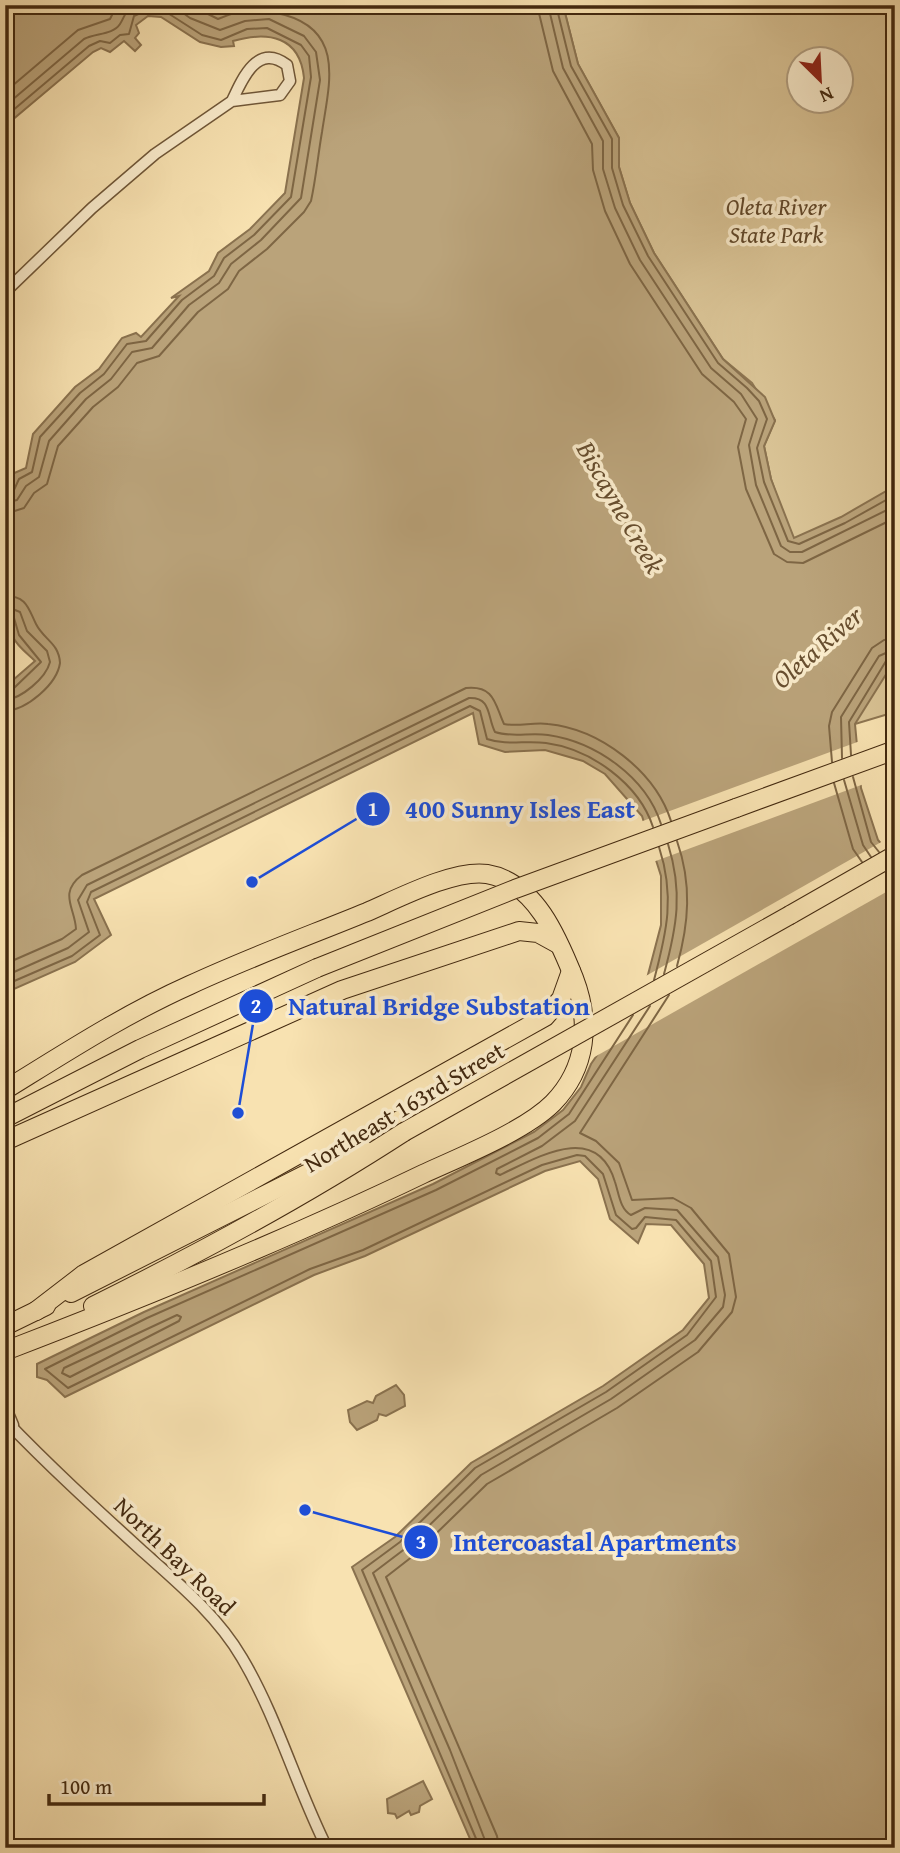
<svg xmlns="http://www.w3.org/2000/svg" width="900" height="1853" viewBox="0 0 900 1853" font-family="'Gentium Book Plus',serif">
  <rect width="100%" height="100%" fill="#f8e2b1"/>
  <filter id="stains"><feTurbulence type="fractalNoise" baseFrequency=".00286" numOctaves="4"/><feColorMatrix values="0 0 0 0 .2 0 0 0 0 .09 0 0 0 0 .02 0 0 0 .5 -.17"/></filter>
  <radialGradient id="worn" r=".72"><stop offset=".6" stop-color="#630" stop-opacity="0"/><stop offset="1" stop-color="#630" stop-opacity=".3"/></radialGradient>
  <path fill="#d9c395" stroke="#8e7652" stroke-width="2" fill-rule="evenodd" d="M563,5H895V712L855,724L771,479L764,446L775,420L752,383L723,359L654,253L630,203L619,167V138L578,64ZM799,60H841V102H799Z"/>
  <g fill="#baa37a" stroke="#8a724f" stroke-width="2">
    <path d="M5,5H563L578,64L619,138V167L630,203L654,253L723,359L765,397L775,421L764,446L771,479L794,538L841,517L895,486V660L855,724L861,788L878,840L895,860V1848H474L352,1567L395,1537L471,1463L603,1386L683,1330L709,1298L704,1264L671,1225L646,1224L638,1243L610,1219L598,1179L580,1161L545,1171L365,1256L314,1275L65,1397L47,1380L37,1377V1364L144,1312L433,1184L534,1132L563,1110L581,1087L591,1064L645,986L661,925V876L642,816L605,774L583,761L545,750L505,752L479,744L473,713L94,899L111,935L75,962L5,993V687L35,661C28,654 17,646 13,637C0,606 3,507 12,474L26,468L33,434L75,387L99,369L122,338L136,333L141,337L179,296L171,298L209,271L218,253L250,229L285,193L304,78C300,36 268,31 233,41L234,46L221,47L200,42L161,17L148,16L136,25L139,33L135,38L141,45L135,51L124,41L110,52L101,48L93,52L5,126Z"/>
    <polygon points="396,1385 404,1395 405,1406 386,1416 379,1414 377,1420 357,1430 350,1422 348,1410 367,1401 373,1403 376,1396"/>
    <polygon points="423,1781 432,1799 420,1806 419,1812 411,1815 409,1811 397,1818 395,1814 388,1813 387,1799"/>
  </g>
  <g fill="#f8e2b1">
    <polygon points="860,741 864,784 653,862 640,822"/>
    <polygon points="883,841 895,855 895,887 591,1059 644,977"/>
  </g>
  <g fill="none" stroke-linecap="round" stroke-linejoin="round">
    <g stroke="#7e6644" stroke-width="2">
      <polyline points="537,5 553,71 592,144 593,170 605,211 630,264 702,374 734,402 746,419 738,447 746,489 774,554 787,562 803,563 895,518"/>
      <polyline points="548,5 563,68 603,141 603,169 615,208 640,260 711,368 741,394 757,419 749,445 756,485 781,546 790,552 802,552 895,506"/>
      <polyline points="556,5 571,66 612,139 612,168 623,205 648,256 718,363 747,388 759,401 767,419 757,448 764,482 788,541 799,544 845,523 895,495"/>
      <polyline points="5,92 78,30 110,19 117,5"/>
      <path d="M5,106L84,39C95,33 113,35 120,24C125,16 125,11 133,5"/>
      <polyline points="5,117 89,46 100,41 110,43 120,35 129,34 134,16 147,10 163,10 202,35 221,40 247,29 267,28 301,45 309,56 311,77 291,197 254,235 224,258 214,276 182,300 146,341 127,344 104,374 80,393 40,437 32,472 19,479 13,492 5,494"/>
      <polyline points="5,503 17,500 26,486 39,477 49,441 86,399 111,379 132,352 152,348 189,305 219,283 231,264 261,240 301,198 320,80 316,52 304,36 269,19 245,21 220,30 190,18 172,5"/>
      <path d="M5,514L24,508L34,493L47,484L58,446L93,407L118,387L137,363L159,356L198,312L228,289L239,271L267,249L304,212L311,201C316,178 318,155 322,132C329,85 345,32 285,15C259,8 243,8 218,19L190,5"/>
      <path d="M5,596C27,596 28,608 36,624C44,640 59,643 60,663C57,684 27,710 5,711"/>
      <path d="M5,606L20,612L27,631L47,651L50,662C46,678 21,699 5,700"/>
      <polyline points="5,615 14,618 19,635 41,662 13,689 5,691"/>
      <polyline points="851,755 849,722 886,661 895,658"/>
      <polyline points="842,758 841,717 879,656 895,649"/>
      <polyline points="832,762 829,726 832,712 872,648 884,640 895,639"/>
      <polyline points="853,777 871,842 879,852"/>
      <polyline points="844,780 863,845 871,857"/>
      <polyline points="834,783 853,849 862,862"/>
      <path d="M5,964L62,939L76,929C75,908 58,893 82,875L466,688C495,685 495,705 504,724C518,727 533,722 548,724C600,729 655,771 671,821"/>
      <path d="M677,966C689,923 692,884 677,841"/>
      <path d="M664,974C677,926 683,892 668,844"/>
      <path d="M5,976L68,948L89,932L78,900L87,885L469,698C492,697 487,717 495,732C513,738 530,732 548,735C596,742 646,777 661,824"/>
      <path d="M654,980C667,931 675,896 659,847"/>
      <path d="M5,985L72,956L100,935L87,902L91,892L470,706L480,711L487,739C508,746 525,740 546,743C591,749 639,784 653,827"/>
      <polygon points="177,1315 181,1317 179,1321 70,1377 62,1373 64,1368"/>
      <polyline points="480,1848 362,1570 400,1542 475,1468 606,1392 687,1335 716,1297 711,1261 676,1220 645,1217 636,1228 632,1229 616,1215 603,1174 585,1156 577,1155 542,1165 363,1250 310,1269 68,1388 45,1369 147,1318 436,1190 538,1138 569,1114 633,1015"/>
      <path d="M488,1848L450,1750L373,1573L406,1548L481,1475L611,1399L695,1340L723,1307L725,1295L718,1257L677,1210L645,1208L631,1215C620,1209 619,1194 615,1182C597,1121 538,1157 500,1175L496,1173L497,1169L542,1146L575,1121L650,1006"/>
      <polyline points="499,1848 497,1836 386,1577 413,1556 487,1484 617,1408 698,1352 732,1312 736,1297 729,1254 691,1208 673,1198 632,1200 619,1163 596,1141 580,1133 669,995"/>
    </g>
    <defs>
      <g id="street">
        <path d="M5,292L92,208L155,154L232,101L280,95L290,81L287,65C258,43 243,77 232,101"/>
        <polyline points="5,1406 13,1425"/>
        <path d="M5,1420C48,1465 94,1507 140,1549C177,1582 217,1615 242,1658C277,1717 296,1786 327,1848"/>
      </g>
      <g id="primary">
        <polyline points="736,808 895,750"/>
        <polyline points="790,915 895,855"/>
        <path d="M5,1090C65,1053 125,1014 190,985C248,958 308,936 367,912C397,899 454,869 487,874C535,882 558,938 574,978C591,1022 587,1068 553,1103C525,1131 460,1157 423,1174C286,1240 146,1297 5,1351"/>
        <polyline points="5,1118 140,1049 317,968"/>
        <polyline points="5,1141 342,990 519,931 538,933 558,944"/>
        <polyline points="71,1293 322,1166 363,1149"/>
        <path d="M93,1306C200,1253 304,1197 404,1132"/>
        <polyline points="36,1311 84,1274 545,1017 561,999 571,971"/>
        <polyline points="5,1326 46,1306"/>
      </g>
    </defs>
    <use href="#street" stroke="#705738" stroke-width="13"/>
    <use href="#primary" stroke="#43290f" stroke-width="20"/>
    <use href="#street" stroke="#faeccc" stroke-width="10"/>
    <use href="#primary" stroke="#f8e2b1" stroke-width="18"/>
    <defs>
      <g id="primary-bridge">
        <polyline points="317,968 515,889 736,808"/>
        <polyline points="404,1132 790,915"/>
      </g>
    </defs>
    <use href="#primary-bridge" stroke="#43290f" stroke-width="20" stroke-linecap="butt"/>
    <use href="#primary-bridge" stroke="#f8e2b1" stroke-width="18"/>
  </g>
  <g text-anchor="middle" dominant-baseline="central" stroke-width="7" stroke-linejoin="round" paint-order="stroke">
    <g font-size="24" font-style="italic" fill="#61482a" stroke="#faeccc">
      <text x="776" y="206">Oleta River<tspan x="776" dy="28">State Park</tspan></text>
    </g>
    <g font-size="24" fill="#43290f" stroke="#faeccc">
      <text transform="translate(404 1107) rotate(-31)">Northeast 163rd Street</text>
      <text transform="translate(175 1556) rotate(44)">North Bay Road</text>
    </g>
    <g font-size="26" font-style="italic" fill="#674e2f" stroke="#faeccc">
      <text transform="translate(621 507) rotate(60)">Biscayne Creek</text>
      <text transform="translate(817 647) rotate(-41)">Oleta River</text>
    </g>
  </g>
  <path fill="none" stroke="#1d4ed8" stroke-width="2.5" d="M252 882L373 809M238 1113L256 1006M305 1510L421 1542"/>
  <g fill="#1d4ed8" stroke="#faeccc" stroke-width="2.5">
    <circle cx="252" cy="882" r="7"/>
    <circle cx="238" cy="1113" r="7"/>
    <circle cx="305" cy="1510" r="7"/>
    <circle cx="373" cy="809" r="18"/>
    <circle cx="256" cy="1006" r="18"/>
    <circle cx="421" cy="1542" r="18"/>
  </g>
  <g font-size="21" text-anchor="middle" font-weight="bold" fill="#fff">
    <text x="373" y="816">1</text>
    <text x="256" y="1013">2</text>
    <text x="421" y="1549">3</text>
  </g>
  <g font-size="26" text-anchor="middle" font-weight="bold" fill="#1d4ed8" stroke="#faeccc" stroke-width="7" stroke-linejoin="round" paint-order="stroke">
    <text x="520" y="818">400 Sunny Isles East</text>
    <text x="439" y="1015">Natural Bridge Substation</text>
    <text x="595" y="1551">Intercoastal Apartments</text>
  </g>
  <rect width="900" height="1853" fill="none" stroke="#f8e2b1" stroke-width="28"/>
  <rect x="7" y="7" width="886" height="1839" fill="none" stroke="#43290f" stroke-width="3.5"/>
  <rect x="14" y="14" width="872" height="1825" fill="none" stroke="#43290f" stroke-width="2"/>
  <g transform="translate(820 80) rotate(156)"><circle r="33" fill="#faeccc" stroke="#b19e80" stroke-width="2"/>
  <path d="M0-5L12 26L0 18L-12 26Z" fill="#8f2418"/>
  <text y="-10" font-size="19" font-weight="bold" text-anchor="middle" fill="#43290f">N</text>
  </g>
  <path d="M49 1794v10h215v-10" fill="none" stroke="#43290f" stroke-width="3.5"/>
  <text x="60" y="1794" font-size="21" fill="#43290f" stroke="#faeccc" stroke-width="5" paint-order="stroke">100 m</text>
  <rect width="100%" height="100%" filter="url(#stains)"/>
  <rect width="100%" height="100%" fill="url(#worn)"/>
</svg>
